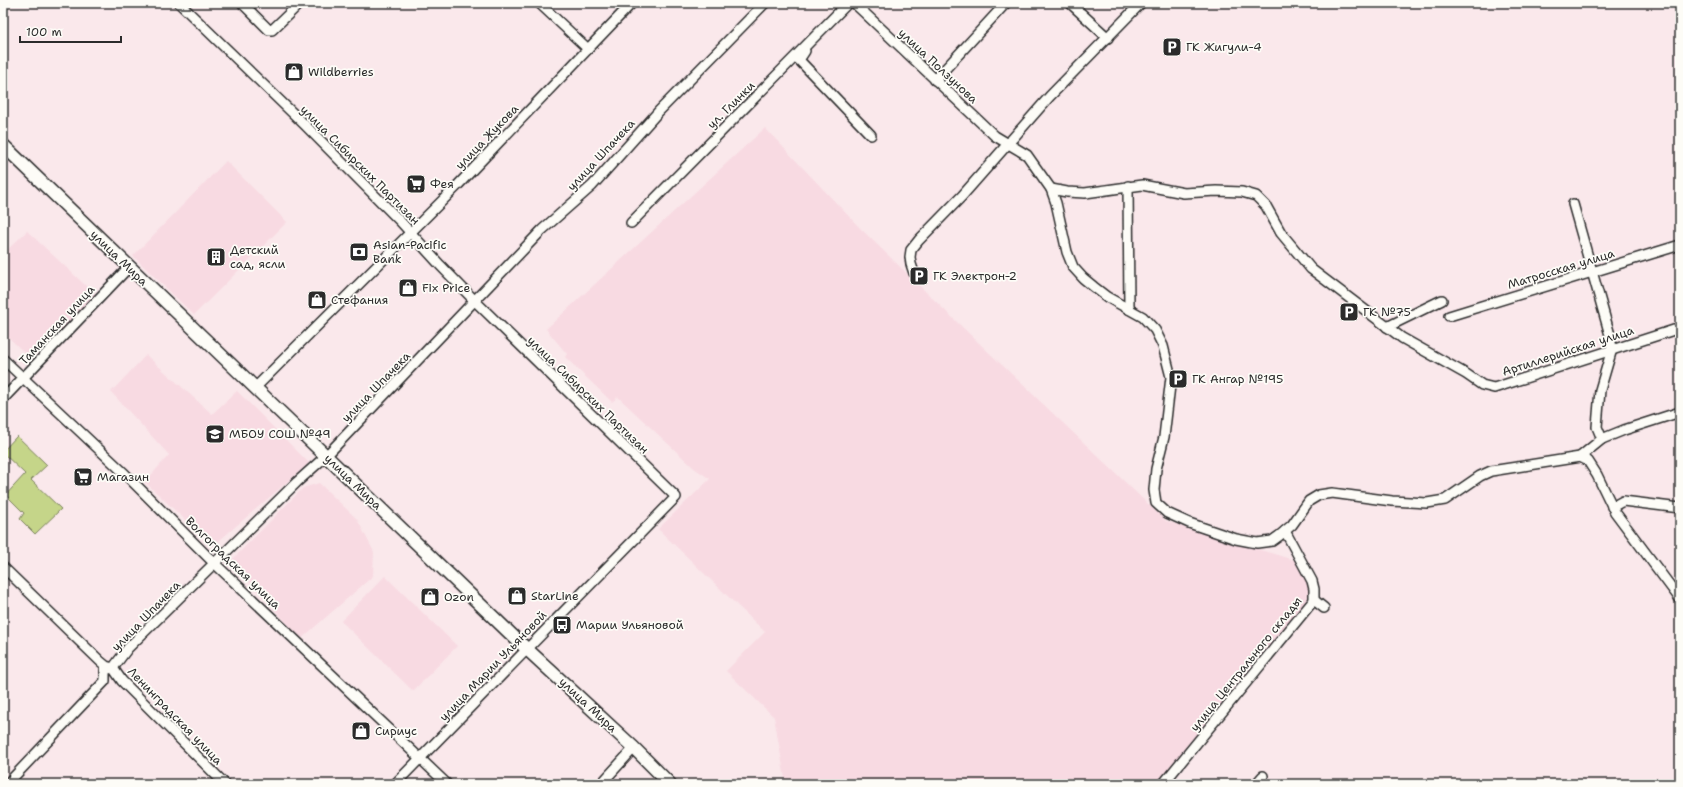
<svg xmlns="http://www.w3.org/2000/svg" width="1683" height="787" viewBox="0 0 1683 787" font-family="'Shantell Sans',sans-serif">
  <rect width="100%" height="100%" fill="#fae8eb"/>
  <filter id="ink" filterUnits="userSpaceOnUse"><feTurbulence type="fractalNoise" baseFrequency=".025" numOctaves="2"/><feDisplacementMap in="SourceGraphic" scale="8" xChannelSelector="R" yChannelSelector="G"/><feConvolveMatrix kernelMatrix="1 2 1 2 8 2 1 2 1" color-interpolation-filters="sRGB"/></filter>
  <g filter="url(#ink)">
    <g fill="#f8dae2">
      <polygon points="765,128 859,227 958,323 1166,521 1297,561 1313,593 1156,784 786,784 774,717 726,671 765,632 658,529 710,479 694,468 618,397 612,402 565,357 567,354 546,329"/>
      <polygon points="226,161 287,222 194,315 133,256"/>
      <polygon points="27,231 99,298 34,362 3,332 3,254"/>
      <polygon points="146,355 212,414 237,391 309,463 213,546 145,482 169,455 111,392"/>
      <polygon points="319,483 357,519 374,552 373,576 301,639 231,561 303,488"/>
      <polygon points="385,576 457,646 413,691 341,621"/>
    </g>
    <polygon fill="#c5d589" stroke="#78805a" points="17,436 47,465 31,480 61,509 35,534 20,519 24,513 8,497 3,498 25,474 3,453 3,451"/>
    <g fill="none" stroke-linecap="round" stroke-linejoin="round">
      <defs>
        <g id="minor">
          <polyline points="179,3 304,124 400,221 440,265 475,301 676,497 395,784"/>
          <polyline points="242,3 269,30 272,30 296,7 297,3"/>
          <polyline points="539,3 588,49"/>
          <polyline points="854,3 995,136 1027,155 1051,189 1056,203 1067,252 1073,267 1083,278 1094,287 1107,297 1143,317 1155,330 1163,346 1171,377 1164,437 1156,469 1154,490 1156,503 1167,513 1189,523 1236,539 1257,543 1272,541 1279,536 1292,525 1309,501 1319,495 1332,493 1392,501 1427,503 1445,500 1480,476 1491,471 1580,457"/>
          <polyline points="1070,3 1108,38"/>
          <polyline points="805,51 799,60 871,135"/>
          <polyline points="935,80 1006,3"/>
          <polyline points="1128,186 1129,309"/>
          <polyline points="1051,189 1067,192 1085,193 1142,185 1184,193 1216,191 1242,192 1256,196 1266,206 1281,233 1311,269 1402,338 1466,374 1482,385 1494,388 1680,328"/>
          <polyline points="1573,204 1610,335 1612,349 1600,390 1597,427 1602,439 1580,457"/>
          <polyline points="631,223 848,3"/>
          <polyline points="914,273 911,264 910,257 911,250 919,240 962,196 1050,96 1141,3"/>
          <polyline points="1449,316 1680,245"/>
          <polyline points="1387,327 1442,300"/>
          <polyline points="3,359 123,472 212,561 447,784"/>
          <polyline points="255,388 457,186 632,3"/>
          <polyline points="3,399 129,267"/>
          <polyline points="1602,439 1624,430 1680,412"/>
          <polyline points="1580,457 1588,461 1597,475 1615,512 1680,599"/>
          <polyline points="1612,507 1623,501 1680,508"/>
          <polyline points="3,567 100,661 106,666 113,668 122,681 225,784"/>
          <polyline points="1314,600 1324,608"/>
          <polyline points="7,784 105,681 105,670 113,668 128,648 297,482 326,456 542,230 592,186 659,111 765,3"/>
          <polyline points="601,784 634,748"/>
          <polyline points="1163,784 1314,600 1314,589 1312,581 1285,531"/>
          <polyline points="1256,784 1263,776"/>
        </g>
        <polyline id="major" points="3,145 516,639 634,748 670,784"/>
      </defs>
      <use href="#minor" stroke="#2b2b2b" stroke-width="12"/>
      <use href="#major" stroke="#2b2b2b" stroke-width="15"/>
      <use href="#minor" stroke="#fdfcf7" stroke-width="9"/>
      <use href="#major" stroke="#fdfcf7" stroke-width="12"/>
    </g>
  </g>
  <defs>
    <symbol id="parking-square" viewBox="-11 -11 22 22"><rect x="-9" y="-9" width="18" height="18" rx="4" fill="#2b2b2b" stroke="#fdfcf7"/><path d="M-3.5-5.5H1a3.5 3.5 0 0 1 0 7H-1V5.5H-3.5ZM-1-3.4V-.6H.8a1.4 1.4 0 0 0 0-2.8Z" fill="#fff"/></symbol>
    <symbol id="shop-square" viewBox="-11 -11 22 22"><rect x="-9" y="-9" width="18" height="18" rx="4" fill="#2b2b2b" stroke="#fdfcf7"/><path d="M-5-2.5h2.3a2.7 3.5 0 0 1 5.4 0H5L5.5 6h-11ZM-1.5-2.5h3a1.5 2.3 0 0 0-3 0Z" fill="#fff"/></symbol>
    <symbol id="supermarket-square" viewBox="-11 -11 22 22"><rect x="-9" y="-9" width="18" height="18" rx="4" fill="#2b2b2b" stroke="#fdfcf7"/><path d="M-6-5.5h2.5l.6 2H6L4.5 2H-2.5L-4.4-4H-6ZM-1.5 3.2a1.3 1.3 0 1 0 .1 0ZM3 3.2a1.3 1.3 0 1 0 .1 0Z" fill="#fff"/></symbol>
    <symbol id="bank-square" viewBox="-11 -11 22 22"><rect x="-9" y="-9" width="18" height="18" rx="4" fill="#2b2b2b" stroke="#fdfcf7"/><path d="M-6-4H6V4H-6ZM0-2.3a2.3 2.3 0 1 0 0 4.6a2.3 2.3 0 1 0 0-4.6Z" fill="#fff"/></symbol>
    <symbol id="building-square" viewBox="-11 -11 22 22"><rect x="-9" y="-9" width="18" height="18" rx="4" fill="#2b2b2b" stroke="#fdfcf7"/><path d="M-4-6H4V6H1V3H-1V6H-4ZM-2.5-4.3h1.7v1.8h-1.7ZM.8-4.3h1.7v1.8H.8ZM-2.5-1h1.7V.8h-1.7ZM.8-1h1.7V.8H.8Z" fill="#fff"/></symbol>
    <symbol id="school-square" viewBox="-11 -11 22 22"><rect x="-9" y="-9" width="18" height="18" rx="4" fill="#2b2b2b" stroke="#fdfcf7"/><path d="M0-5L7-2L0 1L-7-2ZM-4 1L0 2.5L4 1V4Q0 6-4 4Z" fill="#fff"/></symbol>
    <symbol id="bus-square" viewBox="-11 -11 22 22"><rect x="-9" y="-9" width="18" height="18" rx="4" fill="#2b2b2b" stroke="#fdfcf7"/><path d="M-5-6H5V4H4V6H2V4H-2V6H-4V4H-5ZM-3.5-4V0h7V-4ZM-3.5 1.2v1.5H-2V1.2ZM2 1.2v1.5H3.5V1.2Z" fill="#fff"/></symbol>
  </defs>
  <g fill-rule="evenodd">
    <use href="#parking-square" x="1161" y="36" width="22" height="22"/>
    <use href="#shop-square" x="283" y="61" width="22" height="22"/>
    <use href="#supermarket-square" x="405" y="173" width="22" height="22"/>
    <use href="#bank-square" x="348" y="241" width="22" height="22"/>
    <use href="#building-square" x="205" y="246" width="22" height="22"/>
    <use href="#parking-square" x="908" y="265" width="22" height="22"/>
    <use href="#shop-square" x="397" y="277" width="22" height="22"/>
    <use href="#shop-square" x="306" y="289" width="22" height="22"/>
    <use href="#parking-square" x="1338" y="301" width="22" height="22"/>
    <use href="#parking-square" x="1167" y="368" width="22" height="22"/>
    <use href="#school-square" x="204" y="423" width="22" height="22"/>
    <use href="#supermarket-square" x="72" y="466" width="22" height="22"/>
    <use href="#shop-square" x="506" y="585" width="22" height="22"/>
    <use href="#shop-square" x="419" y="586" width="22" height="22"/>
    <use href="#bus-square" x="551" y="614" width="22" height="22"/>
    <use href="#shop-square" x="350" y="720" width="22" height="22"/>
  </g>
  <g text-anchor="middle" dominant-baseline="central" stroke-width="3.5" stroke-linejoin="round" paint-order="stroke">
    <g font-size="12" fill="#2b2b2b" stroke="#fdfcf7" text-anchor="start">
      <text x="1186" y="47">ГК Жигули-4</text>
      <text x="308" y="72">Wildberries</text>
      <text x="430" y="184">Фея</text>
      <text x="373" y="245">Asian-Pacific<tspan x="373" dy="14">Bank</tspan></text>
      <text x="230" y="250">Детский<tspan x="230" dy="14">сад, ясли</tspan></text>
      <text x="933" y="276">ГК Электрон-2</text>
      <text x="422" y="288">Fix Price</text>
      <text x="331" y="300">Стефания</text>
      <text x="1363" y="312">ГК №75</text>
      <text x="1192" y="379">ГК Ангар №195</text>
      <text x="229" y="434">МБОУ СОШ №49</text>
      <text x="97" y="477">Магазин</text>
      <text x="531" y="596">StarLine</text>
      <text x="444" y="597">Ozon</text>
      <text x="576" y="625">Марии Ульяновой</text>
      <text x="375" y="731">Сириус</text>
    </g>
    <g font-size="12" fill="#2b2b2b" stroke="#fdfcf7">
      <text transform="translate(938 66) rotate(43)">улица Ползунова</text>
      <text transform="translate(731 105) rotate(-45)">ул. Глинки</text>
      <text transform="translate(487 137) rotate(-46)">улица Жукова</text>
      <text transform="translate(601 155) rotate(-47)">улица Шпачека</text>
      <text transform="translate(360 165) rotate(45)">улица Сибирских Партизан</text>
      <text transform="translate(119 258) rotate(44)">улица Мира</text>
      <text transform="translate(1561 269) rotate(-17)">Матросская улица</text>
      <text transform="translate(57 325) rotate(-47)">Таманская улица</text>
      <text transform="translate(1568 351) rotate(-18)">Артиллерийская улица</text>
      <text transform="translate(376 387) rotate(-46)">улица Шпачека</text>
      <text transform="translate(588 395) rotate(44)">улица Сибирских Партизан</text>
      <text transform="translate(353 482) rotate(44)">улица Мира</text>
      <text transform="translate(233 563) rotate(44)">Волгоградская улица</text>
      <text transform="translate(146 616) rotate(-46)">улица Шпачека</text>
      <text transform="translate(1246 664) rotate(-51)">улица Центрального склады</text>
      <text transform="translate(493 666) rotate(-46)">улица Марии Ульяновой</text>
      <text transform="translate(588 705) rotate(43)">улица Мира</text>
      <text transform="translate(175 716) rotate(46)">Ленинградская улица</text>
    </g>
  </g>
  <rect width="1683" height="787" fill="none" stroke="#fdfcf7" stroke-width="16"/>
  <rect x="8" y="8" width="1667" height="771" fill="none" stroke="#2b2b2b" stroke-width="1.5" filter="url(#ink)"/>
  <path d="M20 36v6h101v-6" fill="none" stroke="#2b2b2b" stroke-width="2"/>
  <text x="26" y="36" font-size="12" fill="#2b2b2b" stroke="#fdfcf7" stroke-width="3" paint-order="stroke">100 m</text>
</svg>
